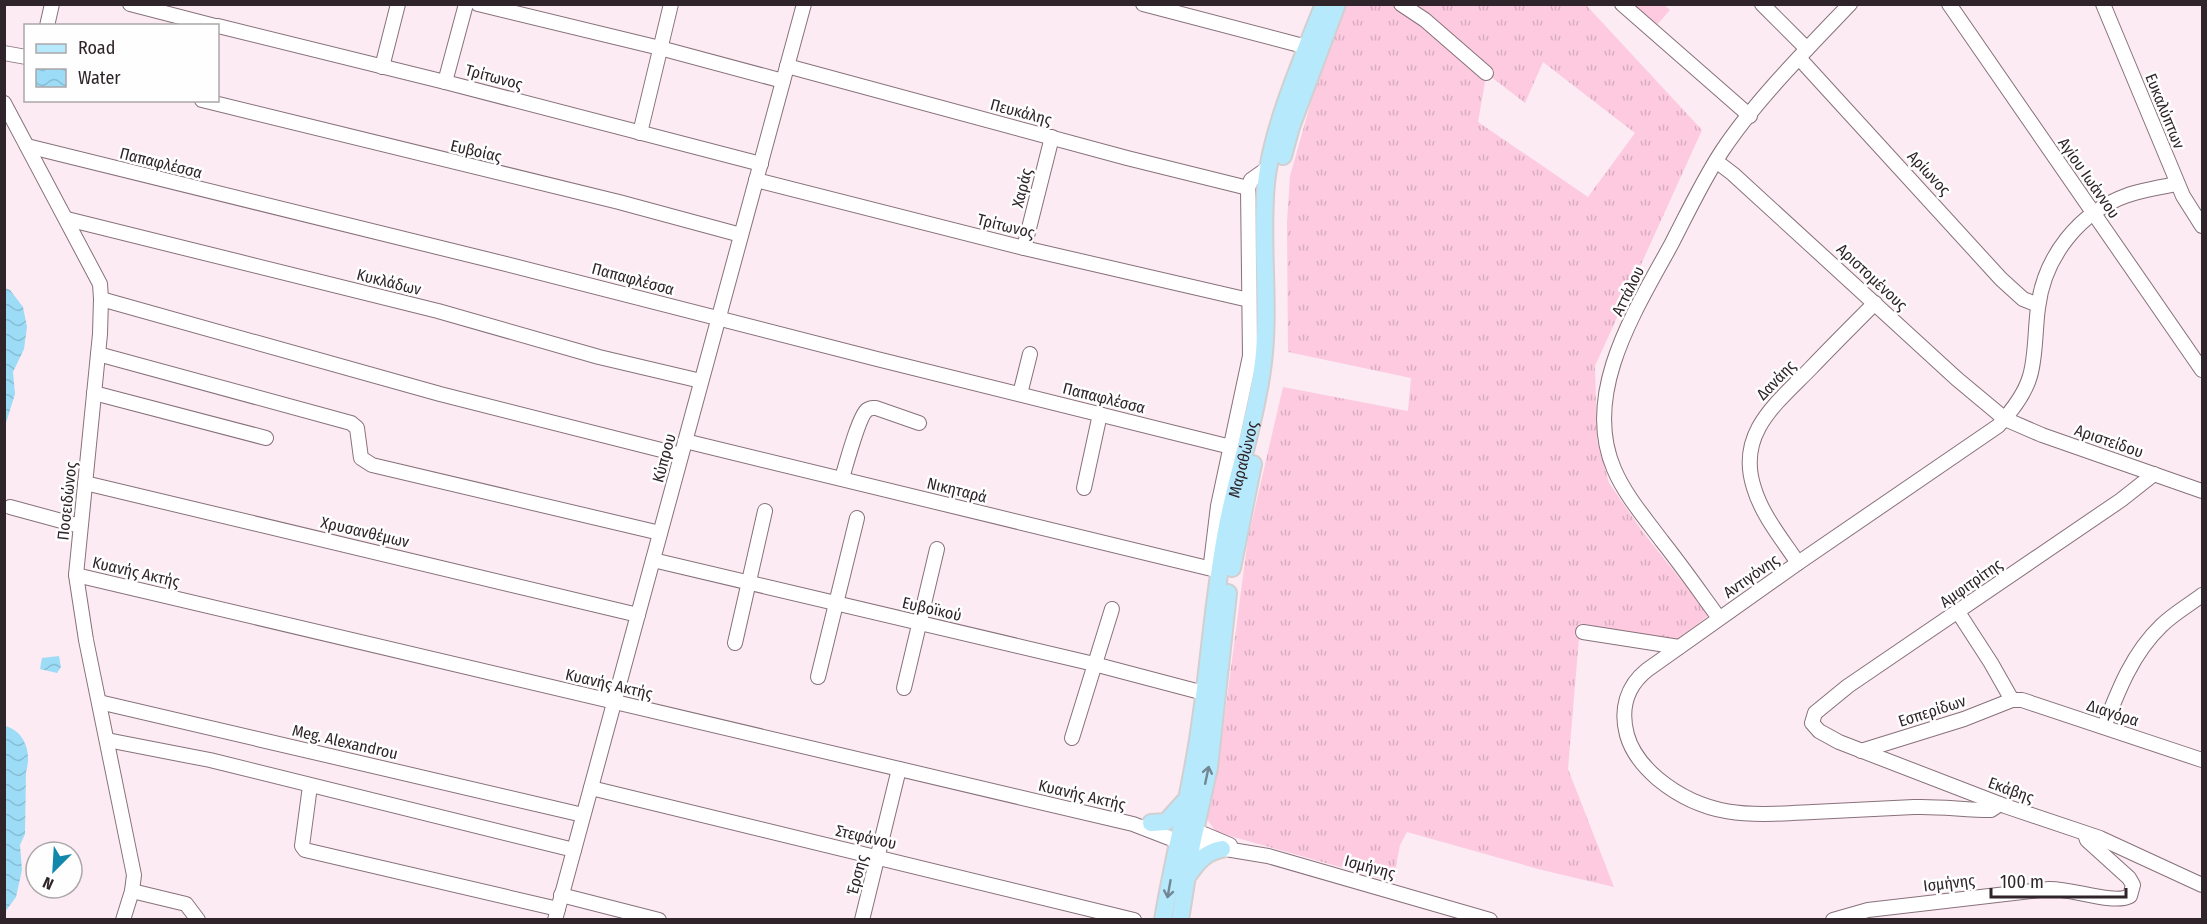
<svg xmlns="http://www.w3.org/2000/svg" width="2207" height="924" viewBox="0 0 2207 924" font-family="'Fira Sans Condensed',sans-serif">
  <defs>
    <pattern id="grass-tufts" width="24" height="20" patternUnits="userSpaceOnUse" patternTransform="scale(1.5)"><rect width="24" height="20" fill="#fdcae0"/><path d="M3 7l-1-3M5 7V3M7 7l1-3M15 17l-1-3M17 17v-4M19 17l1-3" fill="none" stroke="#d9adc0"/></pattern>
    <pattern id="water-waves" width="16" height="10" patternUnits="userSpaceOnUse" patternTransform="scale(1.5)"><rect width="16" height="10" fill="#9cdcf7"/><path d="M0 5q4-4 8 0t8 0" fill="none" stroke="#87bdd4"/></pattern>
  </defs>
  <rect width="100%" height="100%" fill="#fcebf2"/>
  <polygon fill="url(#grass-tufts)" points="1346,5 1397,5 1486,76 1478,122 1588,197 1635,133 1543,62 1525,103 1490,76 1406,5 1586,5 1702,130 1595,366 1597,440 1609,483 1642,531 1709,615 1676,641 1580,626 1568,769 1614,887 1538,869 1407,832 1400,845 1393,882 1216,832 1207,819 1219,759 1248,538 1283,387 1408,411 1411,378 1288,352 1287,222 1290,176 1318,77"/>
  <polygon fill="#fdcae0" points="1630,5 1664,5 1670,10 1655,27"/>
  <g fill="url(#water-waves)">
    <polygon points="5,288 10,290 23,307 27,327 24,349 13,372 15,394 5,426"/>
    <polygon points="59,656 61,667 57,673 40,669 42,658"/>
    <path d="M5,726C25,731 32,753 26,772L25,834L20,845L22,870L16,897L5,912Z"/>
  </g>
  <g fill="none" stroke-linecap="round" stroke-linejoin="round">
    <defs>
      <g id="minor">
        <polyline points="130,4 215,26"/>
        <polyline points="478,4 660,48 783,81"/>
        <polyline points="1143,4 1307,47"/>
        <polyline points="1401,4 1425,20 1486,73"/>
        <polyline points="1622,4 1750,116"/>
        <polyline points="1762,4 1807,49"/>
        <polyline points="1949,4 2202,370"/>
        <polyline points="2103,4 2183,196 2202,226"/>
        <polyline points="47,26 52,4"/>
        <polyline points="218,26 445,82 761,164"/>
        <polyline points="4,53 26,57"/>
        <polyline points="1799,58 2001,279 2023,299 2038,305"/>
        <polyline points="787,66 1127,158 1248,188"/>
        <polyline points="382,67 398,4"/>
        <polyline points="445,82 466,4"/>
        <polyline points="202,100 619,202 741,235"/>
        <polyline points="4,103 100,284 101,299 100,334 76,575 86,640 134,875 132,891 123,920"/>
        <polyline points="640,133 671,4"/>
        <polyline points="27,146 494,261 877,359 1231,447"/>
        <polyline points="1716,161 1733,174 1957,379 2005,419 2042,435 2202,491"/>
        <polyline points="756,180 1024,248 1249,300"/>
        <polyline points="67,219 438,311 599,357 701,381"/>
        <polyline points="1024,248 1052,137"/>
        <polyline points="101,299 440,394 681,455"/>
        <polyline points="98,354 351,423 357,428 361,458 372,465 660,533"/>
        <polyline points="94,393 266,438"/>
        <polyline points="1020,394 1030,354"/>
        <polyline points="685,441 1220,571"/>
        <polyline points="2154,474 2121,500 1848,686 1815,713 1812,723 1819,731 1839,742 2005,806 2100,838 2202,885"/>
        <path d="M842,478C846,465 859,416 867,410C871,407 872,408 876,408L919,423"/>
        <polyline points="85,483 638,615"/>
        <polyline points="1084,488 1100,414"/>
        <polyline points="10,507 80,526"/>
        <polyline points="653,560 1094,664 1204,693"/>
        <path d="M1798,563C1782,539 1762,515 1754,488C1736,433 1777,403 1811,368C1832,346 1854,324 1875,303"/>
        <polyline points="1220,571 1211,563 1218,506 1250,356 1248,188 1251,180 1268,168"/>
        <polyline points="76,575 1133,824 1177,841 1268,856 1490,920"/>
        <polyline points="1958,612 1991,663 2012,700"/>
        <path d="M1719,618C1700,592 1682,566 1662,541C1645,518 1625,495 1614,469C1581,392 1637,308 1672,243C1688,212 1703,180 1722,151C1756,100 1807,49 1850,4"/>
        <polyline points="1583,632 1679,647"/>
        <polyline points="735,643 765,511"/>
        <polyline points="818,677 857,518"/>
        <polyline points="904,688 937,549"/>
        <polyline points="99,702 583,815"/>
        <path d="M2104,727C2118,691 2132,654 2161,626C2173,614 2189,605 2202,595"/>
        <polyline points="1072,738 1112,609"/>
        <polyline points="107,740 210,760 574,850"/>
        <polyline points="1861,751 1964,719 2012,700 2022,700 2202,760"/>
        <polyline points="310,786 302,846 305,850 558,909"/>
        <polyline points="591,788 1134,920"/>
        <path d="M2000,804L1991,810C1965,810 1940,806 1914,807C1880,809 1847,810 1813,812C1753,815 1708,820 1658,779C1644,767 1632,753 1627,735C1620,709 1627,686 1647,670L1798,563L1998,426C2010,413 2025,394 2030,376C2036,356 2035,329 2038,308C2044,257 2079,212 2128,195C2144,190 2161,187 2177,184"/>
        <polyline points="1186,830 1204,834 1230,845"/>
        <polyline points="132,891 186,904 198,920"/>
        <polyline points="561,895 659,920"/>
        <polyline points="555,920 804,4"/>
        <polyline points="862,920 899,769"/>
        <path d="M1833,920L1868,910L2049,889C2071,888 2114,905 2130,896L2133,885L2129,878L2087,840L2085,834"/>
      </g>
      <g id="major">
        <polyline points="1283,156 1291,127 1337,4"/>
        <polyline points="1232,568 1253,464"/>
        <polyline points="1151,823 1166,822 1184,802"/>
        <path d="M1189,874C1198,861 1206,852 1222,849"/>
        <path id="s1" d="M1163,920C1174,855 1191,791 1200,726C1210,659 1214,592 1227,526C1237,474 1255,423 1262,370C1271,308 1260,245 1266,183C1272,127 1303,57 1324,4"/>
        <polyline points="1180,920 1192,844 1209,767 1228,593"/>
      </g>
    </defs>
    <use href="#minor" stroke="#88717b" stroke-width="16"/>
    <use href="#major" stroke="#d1cfd0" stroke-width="20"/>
    <use href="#minor" stroke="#fff" stroke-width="14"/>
    <use href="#major" stroke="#b7e9fd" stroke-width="16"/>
  </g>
  <defs><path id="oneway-shaft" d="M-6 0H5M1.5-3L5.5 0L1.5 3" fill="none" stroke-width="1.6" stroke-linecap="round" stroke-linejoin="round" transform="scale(1.5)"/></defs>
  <g stroke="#728693">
    <use href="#oneway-shaft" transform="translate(1207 775) rotate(-78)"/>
    <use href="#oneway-shaft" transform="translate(1169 889) rotate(100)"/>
  </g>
  <g text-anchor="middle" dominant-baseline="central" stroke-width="5" stroke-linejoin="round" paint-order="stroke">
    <g font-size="16" fill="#2e2429" stroke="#fefefe">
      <text transform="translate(494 77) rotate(15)">Τρίτωνος</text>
      <text transform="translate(2165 111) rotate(68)">Ευκαλύπτων</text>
      <text transform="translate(1021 112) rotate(15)">Πευκάλης</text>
      <text transform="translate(476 151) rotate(13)">Ευβοίας</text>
      <text transform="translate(161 163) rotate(14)">Παπαφλέσσα</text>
      <text transform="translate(1929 173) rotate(47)">Αρίωνος</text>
      <text transform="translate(2089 178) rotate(55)">Αγίου Ιωάννου</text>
      <text transform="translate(1022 188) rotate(-76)">Χαράς</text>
      <text transform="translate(1006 226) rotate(14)">Τρίτωνος</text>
      <text transform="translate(1872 277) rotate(43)">Αριστομένους</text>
      <text transform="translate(633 279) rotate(15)">Παπαφλέσσα</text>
      <text transform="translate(389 282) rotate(14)">Κυκλάδων</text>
      <text transform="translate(1628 291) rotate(-64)">Αττάλου</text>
      <text transform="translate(1776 380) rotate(-46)">Δανάης</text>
      <text transform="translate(1104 398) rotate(14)">Παπαφλέσσα</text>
      <text transform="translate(2109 441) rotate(19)">Αριστείδου</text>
      <text transform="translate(664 458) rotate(-75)">Κύπρου</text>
      <text stroke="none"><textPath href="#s1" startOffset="468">Μαραθώνος</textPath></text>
      <text transform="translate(957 490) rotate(14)">Νικηταρά</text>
      <text transform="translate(67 501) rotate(-84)">Ποσειδώνος</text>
      <text transform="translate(365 532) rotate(13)">Χρυσανθέμων</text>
      <text transform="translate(136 572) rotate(13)">Κυανής Ακτής</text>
      <text transform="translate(1751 576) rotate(-35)">Αντιγόνης</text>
      <text transform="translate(1971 583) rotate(-35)">Αμφιτρίτης</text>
      <text transform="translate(932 609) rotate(13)">Ευβοϊκού</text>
      <text transform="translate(609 684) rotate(13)">Κυανής Ακτής</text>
      <text transform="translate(1932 711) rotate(-18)">Εσπερίδων</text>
      <text transform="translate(2113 713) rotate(18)">Διαγόρα</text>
      <text transform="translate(345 742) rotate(13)">Meg. Alexandrou</text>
      <text transform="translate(2011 790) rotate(20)">Εκάβης</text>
      <text transform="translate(1082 795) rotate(13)">Κυανής Ακτής</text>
      <text transform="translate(866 837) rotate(13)">Στεφάνου</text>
      <text transform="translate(1370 867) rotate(15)">Ισμήνης</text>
      <text transform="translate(857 875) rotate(-75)">Έρσης</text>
      <text transform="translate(1949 883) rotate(-7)">Ισμήνης</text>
    </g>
  </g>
  <rect width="2207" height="924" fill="none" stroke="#2e2429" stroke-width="12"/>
  <rect x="24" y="24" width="195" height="78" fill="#fefefe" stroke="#aba7a9" stroke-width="1.5"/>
  <rect x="36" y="44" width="30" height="9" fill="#b7e9fd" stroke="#aba7a9" stroke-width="1.5"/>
  <text x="78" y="54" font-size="18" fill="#2e2429">Road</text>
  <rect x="36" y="69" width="30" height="18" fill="url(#water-waves)" stroke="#aba7a9" stroke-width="1.5"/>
  <text x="78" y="84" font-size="18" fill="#2e2429">Water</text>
  <g transform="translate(54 870) rotate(204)"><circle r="28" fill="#fefefe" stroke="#aba7a9" stroke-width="1.5"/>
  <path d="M0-4.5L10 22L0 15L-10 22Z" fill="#1087ab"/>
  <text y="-9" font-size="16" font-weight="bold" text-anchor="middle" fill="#2e2429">N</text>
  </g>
  <path d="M1991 888v9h135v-9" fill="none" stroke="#2e2429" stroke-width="3"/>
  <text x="2000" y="888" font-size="18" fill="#2e2429" stroke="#fefefe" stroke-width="4.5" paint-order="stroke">100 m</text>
</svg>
